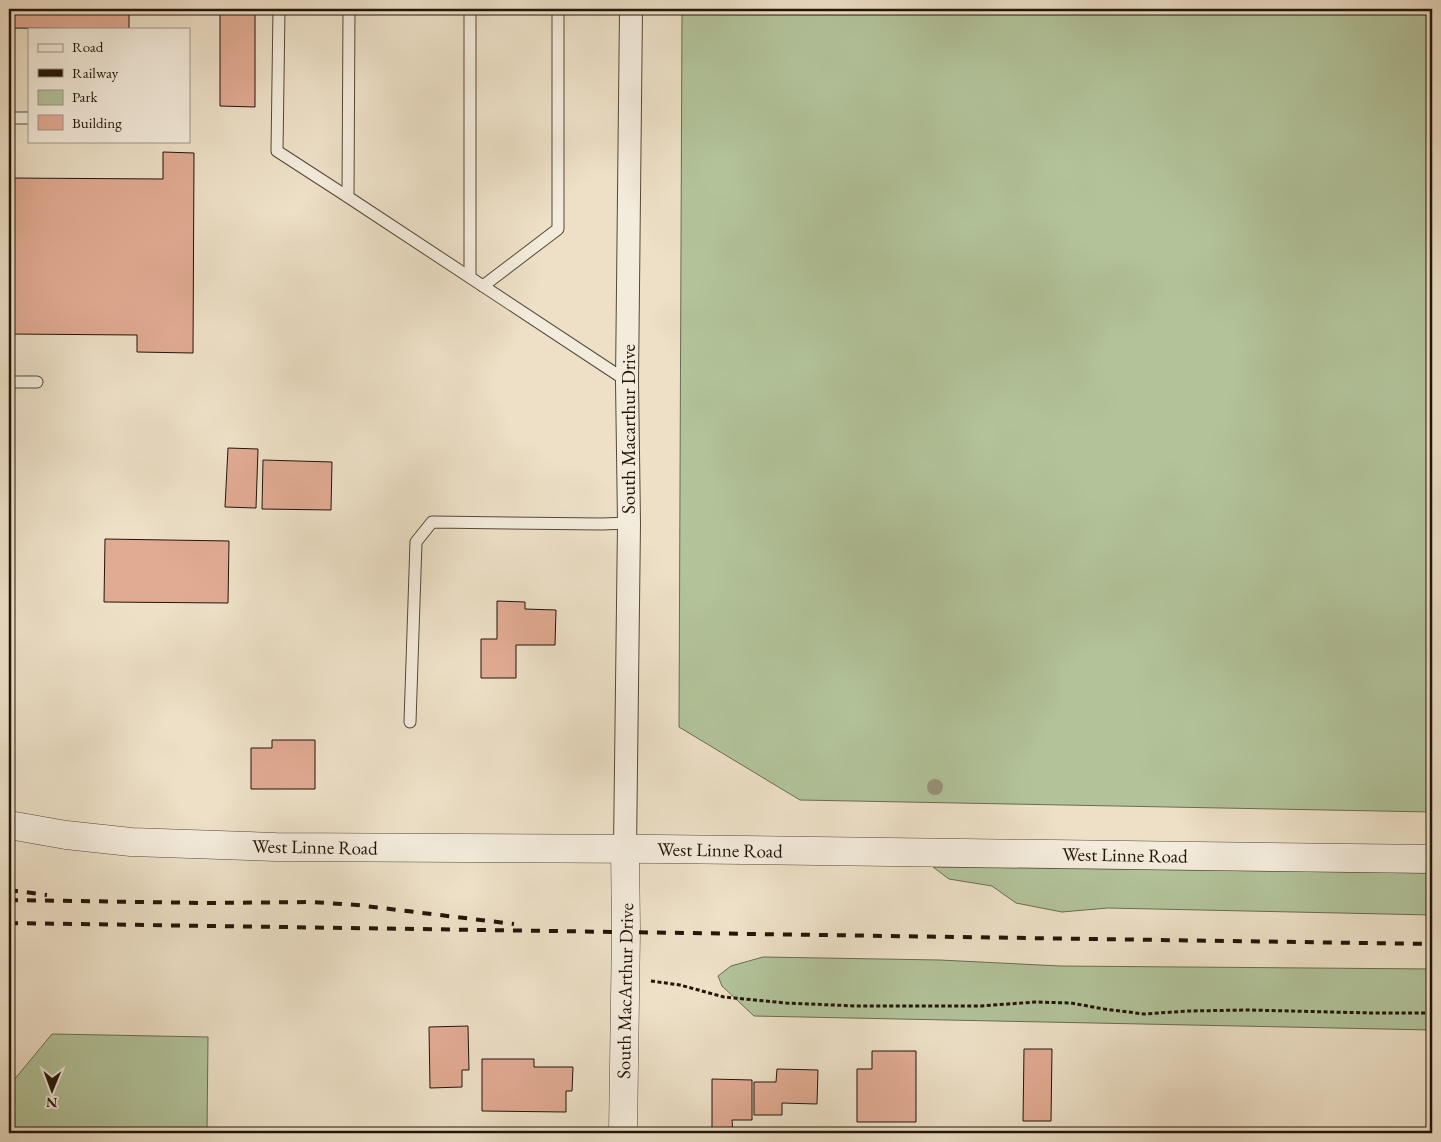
<svg xmlns="http://www.w3.org/2000/svg" width="1441" height="1142" viewBox="0 0 1441 1142" font-family="'EB Garamond',serif">
  <rect width="100%" height="100%" fill="#ede0c7"/>
  <filter id="stains"><feTurbulence type="fractalNoise" baseFrequency=".004" numOctaves="4"/><feColorMatrix values="0 0 0 0 .2 0 0 0 0 .09 0 0 0 0 .02 0 0 0 .5 -.17"/></filter>
  <radialGradient id="worn" r=".72"><stop offset=".6" stop-color="#630" stop-opacity="0"/><stop offset="1" stop-color="#630" stop-opacity=".3"/></radialGradient>
  <g fill="#b2c39a" stroke="#6a6c52">
    <polygon points="682,9 1432,9 1432,812 800,800 679,727"/>
    <polygon points="933,867 1432,873 1432,915 1108,908 1062,912 1016,903 992,886 949,879"/>
    <polygon points="763,957 940,960 1060,966 1432,969 1432,1030 754,1016 722,986 718,976 731,966"/>
    <polygon points="52,1034 208,1037 207,1133 9,1133 9,1086"/>
  </g>
  <g fill="#e1ab93" stroke="#231509">
    <polygon points="9,9 129,9 129,29 9,28"/>
    <polygon points="220,9 255,9 255,107 220,106"/>
    <polygon points="163,152 194,153 193,353 137,352 137,335 9,334 9,178 163,179"/>
    <polygon points="228,448 258,449 256,508 225,507"/>
    <polygon points="263,460 332,462 331,510 262,509"/>
    <polygon points="105,539 229,541 228,603 104,602"/>
    <polygon points="497,601 525,602 525,609 556,610 555,645 516,645 516,678 481,678 481,639 497,639"/>
    <polygon points="272,740 315,740 315,789 251,789 251,748 272,748"/>
    <polygon points="468,1026 469,1070 462,1070 462,1087 430,1088 429,1027"/>
    <polygon points="1024,1049 1052,1049 1051,1121 1023,1121"/>
    <polygon points="872,1051 916,1051 916,1122 857,1122 857,1069 872,1069"/>
    <polygon points="482,1059 534,1059 534,1067 573,1067 572,1091 566,1091 566,1112 482,1111"/>
    <polygon points="777,1069 818,1070 817,1104 782,1103 782,1115 754,1115 754,1082 776,1082"/>
    <polygon points="712,1079 752,1080 752,1120 732,1120 733,1133 712,1133"/>
  </g>
  <g fill="none" stroke-linecap="round" stroke-linejoin="round">
    <defs>
      <g id="service">
        <polyline points="279,9 277,151 348,197"/>
        <polyline points="349,9 348,197 627,381"/>
        <polyline points="9,118 29,118"/>
        <polyline points="470,277 470,9"/>
        <polyline points="483,286 558,229 558,9"/>
        <polyline points="9,382 37,382"/>
        <polyline points="410,722 416,542 432,522 602,524 629,523"/>
      </g>
      <polyline id="minor" points="625,849 629,523 627,381 631,9"/>
      <g id="tertiary">
        <polyline points="9,825 66,835 131,842 276,847 659,849 1432,859"/>
        <polyline points="623,1133 626,931 625,849"/>
      </g>
    </defs>
    <use href="#service" stroke="#564838" stroke-width="13"/>
    <use href="#minor" stroke="#564838" stroke-width="24"/>
    <use href="#tertiary" stroke="#564838" stroke-width="29"/>
    <polyline stroke="#231509" stroke-width="3" stroke-dasharray="4 2.5" stroke-linecap="butt" points="651,981 680,985 724,997 786,1003 856,1006 981,1006 1035,1002 1071,1003 1104,1009 1144,1014 1188,1011 1249,1010 1372,1013 1432,1013"/>
    <use href="#service" stroke="#f3ebdb" stroke-width="11"/>
    <use href="#minor" stroke="#f3ebdb" stroke-width="22"/>
    <use href="#tertiary" stroke="#f3ebdb" stroke-width="28"/>
    <g stroke="#231509" stroke-width="4" stroke-dasharray="9 9" stroke-linecap="butt">
      <polyline points="9,890 47,895"/>
      <polyline points="9,900 206,903 311,902 357,905 514,924"/>
      <polyline points="9,923 1432,944"/>
    </g>
  </g>
  <circle fill="#99927b" cx="935" cy="787" r="8"/>
  <g text-anchor="middle" dominant-baseline="central" stroke-width="5" stroke-linejoin="round" paint-order="stroke">
    <g font-size="19" fill="#231509" stroke="#f3ebdb">
      <text transform="translate(628 429) rotate(-90)">South Macarthur Drive</text>
      <text transform="translate(315 847) rotate(1)">West Linne Road</text>
      <text transform="translate(720 850) rotate(1)">West Linne Road</text>
      <text transform="translate(1125 855) rotate(1)">West Linne Road</text>
      <text transform="translate(625 991) rotate(-89)">South MacArthur Drive</text>
    </g>
  </g>
  <rect width="1441" height="1142" fill="none" stroke="#ede0c7" stroke-width="30"/>
  <rect x="10" y="10" width="1421" height="1122" fill="none" stroke="#231509" stroke-width="2.5"/>
  <rect x="15" y="15" width="1411" height="1112" fill="none" stroke="#231509"/>
  <rect x="28" y="28" width="162" height="115" fill="#f3ebdb" stroke="#a09587"/>
  <rect x="38" y="44" width="25" height="8" fill="#f3ebdb" stroke="#a09587"/>
  <text x="72" y="52" font-size="15" fill="#231509">Road</text>
  <rect x="38" y="69" width="25" height="8" fill="#231509" stroke="#a09587"/>
  <text x="72" y="78" font-size="15" fill="#231509">Railway</text>
  <rect x="38" y="90" width="25" height="15" fill="#b2c39a" stroke="#a09587"/>
  <text x="72" y="102" font-size="15" fill="#231509">Park</text>
  <rect x="38" y="115" width="25" height="15" fill="#e1ab93" stroke="#a09587"/>
  <text x="72" y="128" font-size="15" fill="#231509">Building</text>
  <g transform="translate(52 1090) rotate(181)" stroke="#f3ebdb" stroke-width="4" paint-order="stroke">
  <path d="M0-4L9 19L0 12L-9 19Z" fill="#231509"/>
  <text y="-8" font-size="14" font-weight="bold" text-anchor="middle" fill="#231509">N</text>
  </g>
  <rect width="100%" height="100%" filter="url(#stains)"/>
  <rect width="100%" height="100%" fill="url(#worn)"/>
</svg>
